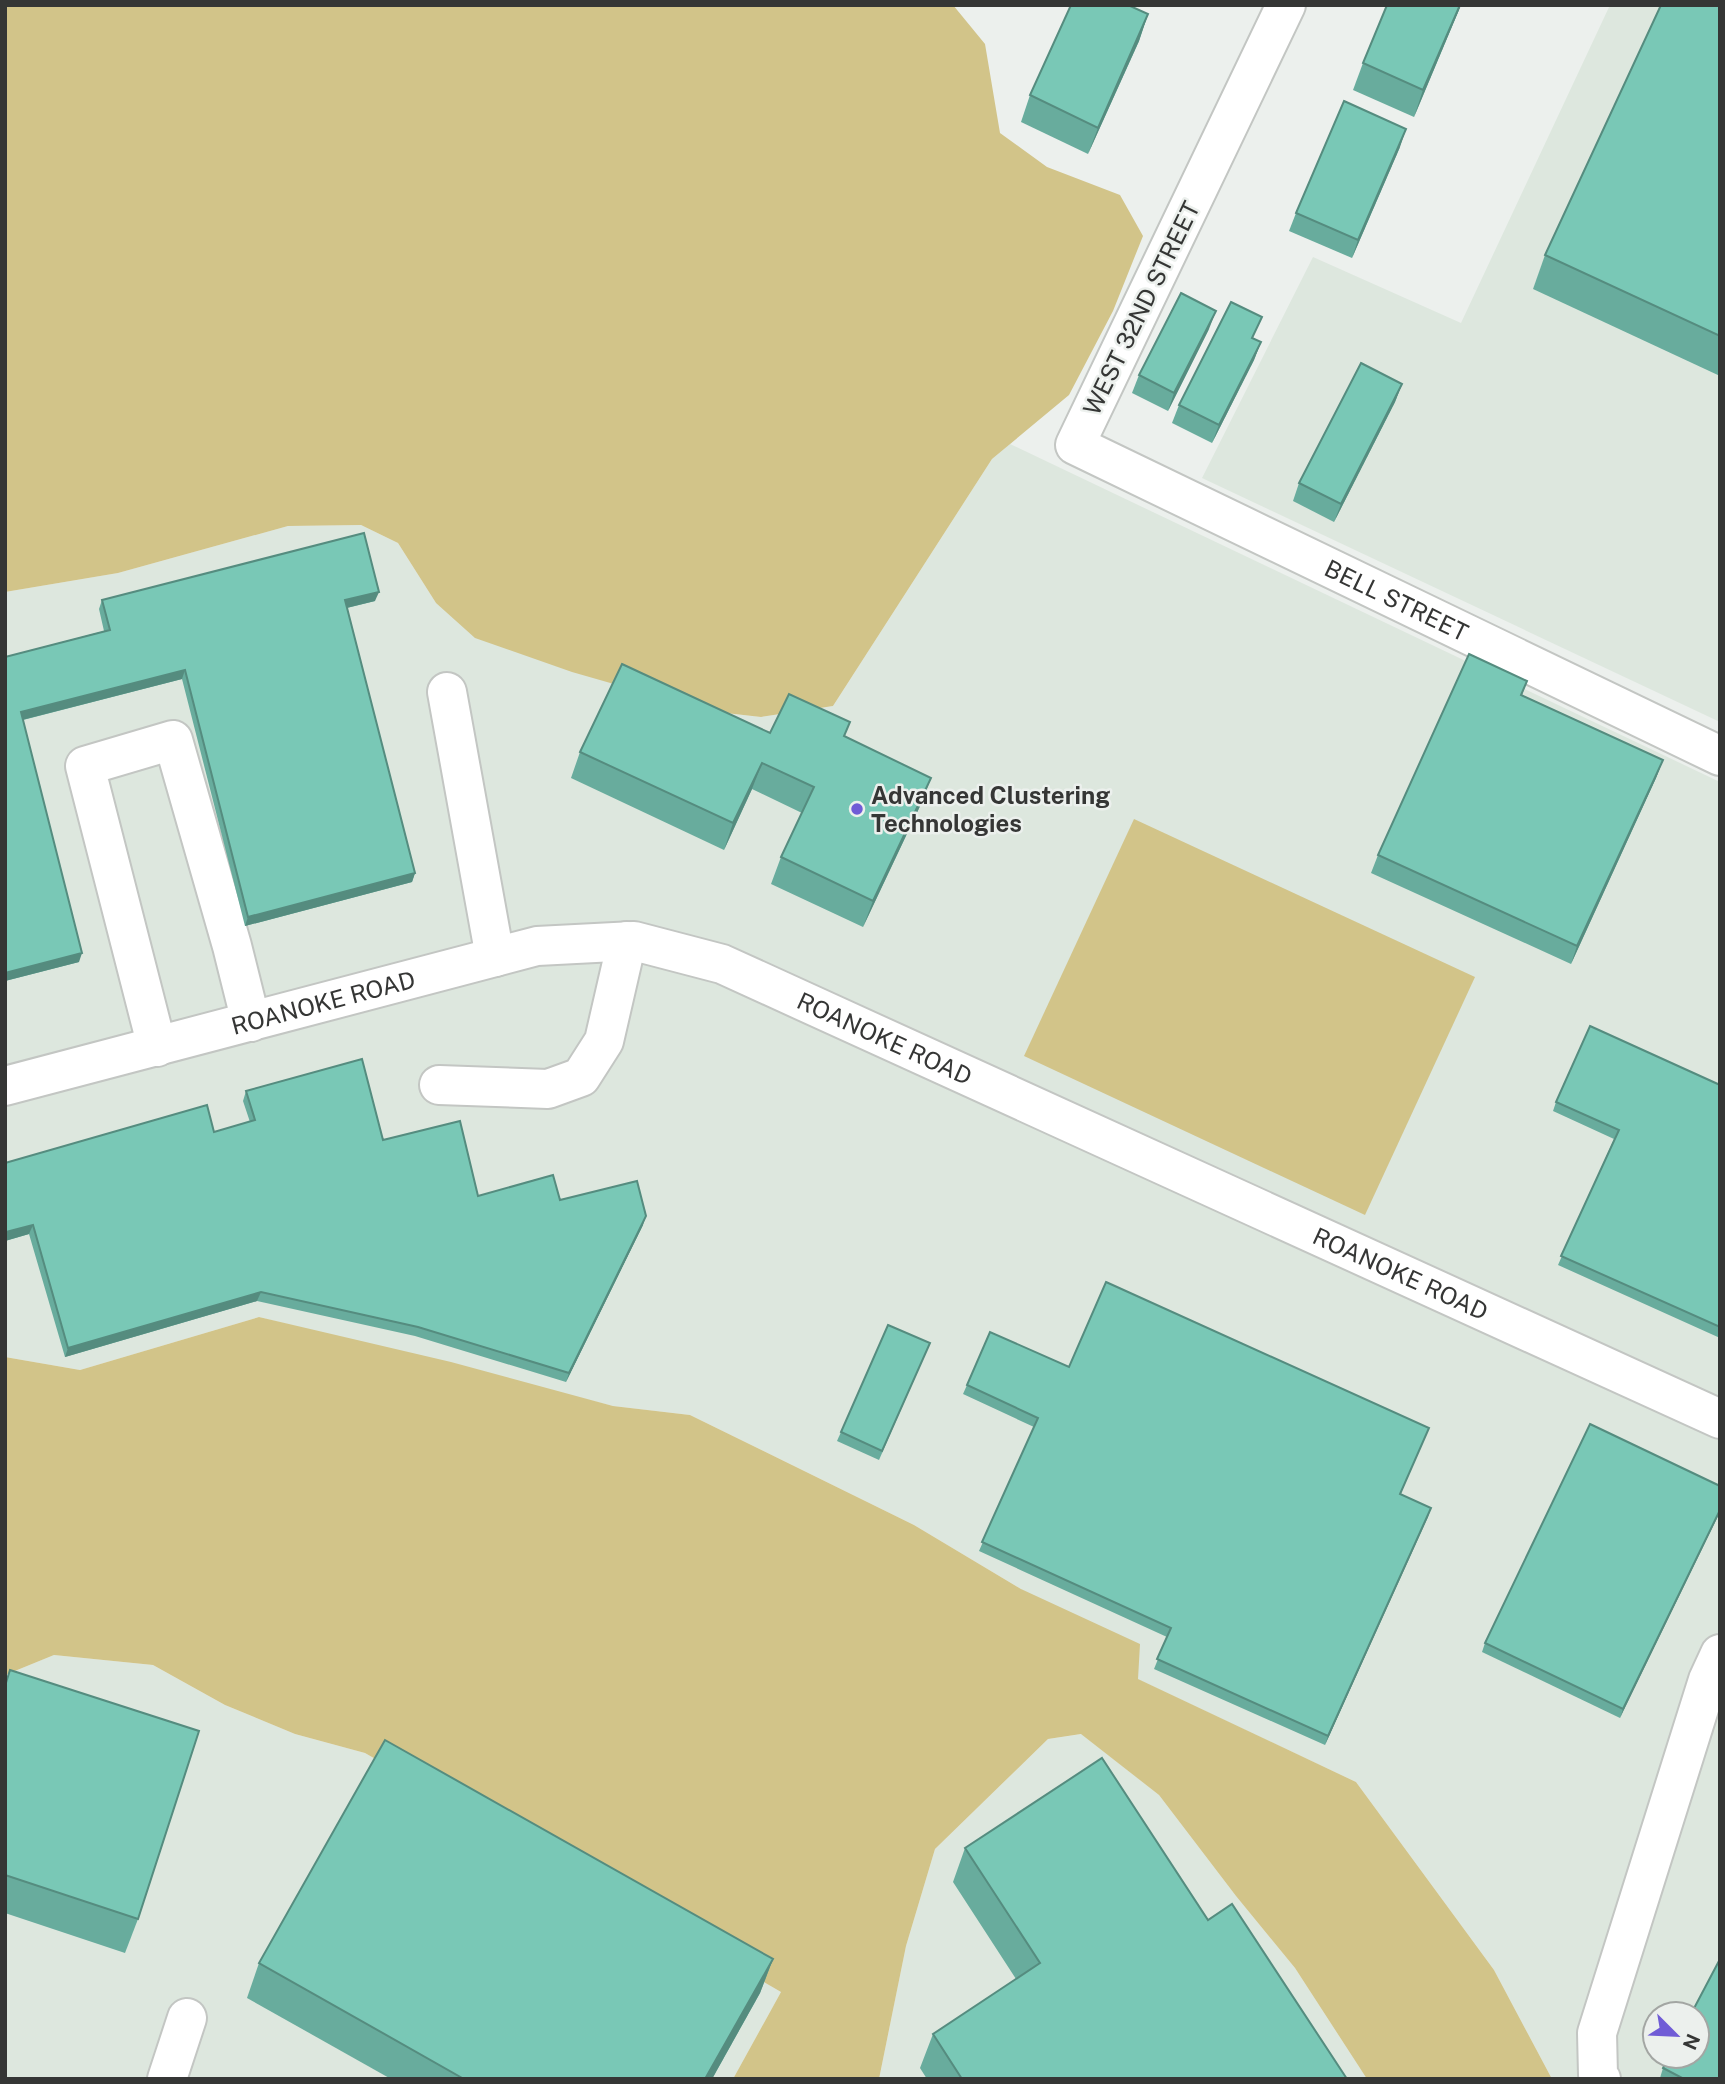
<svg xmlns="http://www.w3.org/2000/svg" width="1725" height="2084" viewBox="0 0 1725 2084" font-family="'Public Sans',sans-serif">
  <rect width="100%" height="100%" fill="#ecf0ed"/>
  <g fill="#dde7de" fill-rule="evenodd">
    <polygon points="1610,5 1720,5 1720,722 1202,478 1313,257 1461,323"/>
    <path d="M1010,444L1720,782V2079H1552L1494,1970L1356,1782L1137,1679L1021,1589L914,1525L690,1415L613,1406L259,1317L80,1370L5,1357V592L118,573L288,526L361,525L398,543L436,603L708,711L761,717L833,706L992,459ZM1655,2014H1697V2056H1655Z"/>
    <polygon points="54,1655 153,1665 225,1705 295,1734 365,1753 781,1992 733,2079 5,2079 5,1675"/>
    <polygon points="1082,1734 1159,1795 1236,1896 1295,1968 1367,2079 879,2079 906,1946 935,1849 1048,1739"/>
  </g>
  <g fill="#d2c489">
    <polygon points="5,5 953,5 985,44 1000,133 1047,167 1120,195 1143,236 1113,311 1069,395 992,459 833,706 761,717 708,711 572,672 475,638 436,603 398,543 361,525 288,526 118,573 5,592"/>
    <polygon points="1134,819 1475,977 1365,1215 1024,1056"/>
    <polygon points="259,1317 451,1362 613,1406 690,1415 914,1525 1021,1589 1140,1644 1138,1679 1356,1782 1494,1970 1552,2079 1367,2079 1295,1968 1236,1896 1159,1795 1081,1734 1048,1739 935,1849 906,1946 879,2079 733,2079 781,1992 365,1753 295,1734 225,1705 153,1665 54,1655 5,1675 5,1357 80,1370"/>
  </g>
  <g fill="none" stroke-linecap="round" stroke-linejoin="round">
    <defs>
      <g id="minor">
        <path id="s1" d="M1286,5L1075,445L1720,756"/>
        <polyline points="447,692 495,957"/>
        <polyline points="157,1047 85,766 173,740 232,946 251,1022"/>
        <polyline points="439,1085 548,1089 581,1077 604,1041 627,941"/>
        <path id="s2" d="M5,1086L537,946L634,941L722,964L1720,1419"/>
        <polyline points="167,2079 187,2018"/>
        <polyline points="1601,2079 1598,2075 1597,2033 1708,1680 1720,1654"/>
      </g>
    </defs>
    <use href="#minor" stroke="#c3c6c3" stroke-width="42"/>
    <use href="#minor" stroke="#fff" stroke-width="38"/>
  </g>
  <g fill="#68ac9d">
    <polygon points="1461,5 1414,117 1353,90 1363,63"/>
    <polygon points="1720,5 1720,376 1533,289 1545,255"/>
    <polygon points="1148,14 1139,41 1088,154 1021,122 1030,95"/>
    <polygon points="1400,147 1352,258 1289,231 1296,213"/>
    <polygon points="1209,329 1168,411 1132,393 1139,375"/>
    <polygon points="1254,339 1261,342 1254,360 1212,443 1172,423 1179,405"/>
    <polygon points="1402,384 1395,402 1334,522 1293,501 1299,483"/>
    <polygon points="102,600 375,601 347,608 415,873 412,882 245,926 182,679 23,720 79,962 5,981 5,657 104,631 99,609"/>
    <polygon points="1527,681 1522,695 1663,760 1656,778 1571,964 1371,873 1378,855"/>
    <polygon points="850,722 844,737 921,804 863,927 771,884 781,857 802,813 752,789 724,850 571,778 580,752 770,733"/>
    <polygon points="1720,1085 1720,1338 1558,1265 1614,1139 1553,1111 1556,1102"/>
    <polygon points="246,1091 383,1140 478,1196 560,1200 643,1225 566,1382 415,1336 257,1301 65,1357 29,1234 5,1241 5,1163 214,1132 250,1122 243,1101"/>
    <polygon points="930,1343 879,1460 837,1441 841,1432"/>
    <polygon points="1069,1367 1429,1428 1400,1495 1431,1508 1325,1745 1154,1669 1167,1637 979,1551 1034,1427 963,1394 967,1385"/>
    <polygon points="1720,1486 1620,1718 1482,1652 1485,1643"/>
    <polygon points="10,1670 138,1919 125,1953 5,1913 5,1684"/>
    <polygon points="965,1848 1208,1920 1347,2079 927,2079 920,2068 933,2034 1016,1979 953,1882"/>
    <polygon points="773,1959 760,1993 712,2079 391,2079 247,1998 259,1963"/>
    <polygon points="1663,2068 1720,2079 1662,2079 1660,2078"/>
  </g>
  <g fill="#558c7f">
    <polygon points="1460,5 1461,5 1414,117 1423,90"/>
    <polygon points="1148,14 1139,41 1088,154 1098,128"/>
    <polygon points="1406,129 1400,147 1352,258 1358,240"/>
    <polygon points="1216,311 1209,329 1168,411 1174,393"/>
    <polygon points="1261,342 1254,360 1212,443 1219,425"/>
    <polygon points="1402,384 1395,402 1334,522 1341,504"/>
    <polygon points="379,592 375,601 342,609 345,600"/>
    <polygon points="185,670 182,679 18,721 21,712"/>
    <polygon points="1663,760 1656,778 1571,964 1577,946"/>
    <polygon points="762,763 752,789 724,850 733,823"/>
    <polygon points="931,778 921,804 863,927 873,901"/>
    <polygon points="415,873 412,882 245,926 248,917"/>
    <polygon points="82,953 79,962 5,981 5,973"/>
    <polygon points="646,1216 643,1225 566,1382 569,1373"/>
    <polygon points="33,1225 29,1234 5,1241 6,1232"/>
    <polygon points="261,1292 257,1301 65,1357 68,1348"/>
    <polygon points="1431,1508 1428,1517 1325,1745 1328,1736"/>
    <polygon points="1720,1510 1720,1512 1620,1718 1623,1709"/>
    <polygon points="773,1959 760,1993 712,2079 705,2079"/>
  </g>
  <g fill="#79c8b6" stroke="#558c7f" stroke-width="2">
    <polygon points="1071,5 1128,5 1148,14 1098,128 1030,95"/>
    <polygon points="1387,5 1460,5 1423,90 1363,63"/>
    <polygon points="1661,5 1720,5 1720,336 1545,255"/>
    <polygon points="1344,101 1406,129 1358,240 1296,213"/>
    <polygon points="1181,293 1216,311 1174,393 1139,375"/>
    <polygon points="1231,302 1262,317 1252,338 1261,342 1219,425 1179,405"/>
    <polygon points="1361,363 1402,384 1341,504 1299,483"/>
    <polygon points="364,533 379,592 345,600 415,873 248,917 185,670 21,712 82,953 5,973 5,657 110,630 102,600"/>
    <polygon points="1469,654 1527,681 1521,695 1663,760 1577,946 1378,855"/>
    <polygon points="622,664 770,733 789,694 850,722 844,736 931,778 873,901 781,857 814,787 762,763 733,823 580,752"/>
    <polygon points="1590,1026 1720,1085 1720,1327 1561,1256 1619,1130 1556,1102"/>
    <polygon points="362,1059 383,1140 460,1121 478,1196 553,1175 560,1200 637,1181 646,1216 569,1373 418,1327 261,1292 68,1348 33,1225 6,1232 5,1163 207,1105 214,1132 255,1120 246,1091"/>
    <polygon points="1106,1282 1429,1428 1400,1494 1431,1508 1328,1736 1157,1659 1171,1628 982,1542 1038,1418 967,1385 990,1332 1069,1367"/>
    <polygon points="888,1325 930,1343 882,1451 841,1432"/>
    <polygon points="1590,1424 1720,1486 1720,1510 1623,1709 1485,1643"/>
    <polygon points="10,1670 199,1731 138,1919 5,1875 5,1686"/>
    <polygon points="385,1740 773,1959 705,2079 464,2079 259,1963"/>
    <polygon points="1102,1758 1208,1920 1232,1904 1347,2079 962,2079 933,2034 1040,1963 965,1848"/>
    <polygon points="1720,1959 1720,2079 1684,2079 1663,2068 1669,2056 1697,2056 1697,2014 1691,2014"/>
  </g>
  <circle fill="#705cd6" stroke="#ecf0ed" stroke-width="2.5" cx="857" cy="809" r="7"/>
  <g text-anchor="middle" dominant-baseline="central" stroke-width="5" stroke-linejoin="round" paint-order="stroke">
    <g font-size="24" fill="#353635" stroke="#ecf0ed">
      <text transform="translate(1141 308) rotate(-64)">WEST 32ND STREET</text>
      <text stroke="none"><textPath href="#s1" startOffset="845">BELL STREET</textPath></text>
      <text stroke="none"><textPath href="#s2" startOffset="329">ROANOKE ROAD</textPath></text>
      <text stroke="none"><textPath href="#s2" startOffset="917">ROANOKE ROAD</textPath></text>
      <text stroke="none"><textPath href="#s2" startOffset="1484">ROANOKE ROAD</textPath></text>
    </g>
    <g font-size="24" font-weight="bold" fill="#353635" stroke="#ecf0ed" text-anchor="start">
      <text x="871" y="795">Advanced Clustering<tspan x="871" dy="28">Technologies</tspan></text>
    </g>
  </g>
  <rect width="1725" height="2084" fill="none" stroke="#353635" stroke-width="14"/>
  <g transform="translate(1676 2035) rotate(114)"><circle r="33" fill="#ecf0ed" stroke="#a3a6a3" stroke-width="2"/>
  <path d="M0-5L12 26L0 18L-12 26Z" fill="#705cd6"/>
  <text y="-10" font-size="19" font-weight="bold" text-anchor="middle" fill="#353635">N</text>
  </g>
</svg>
